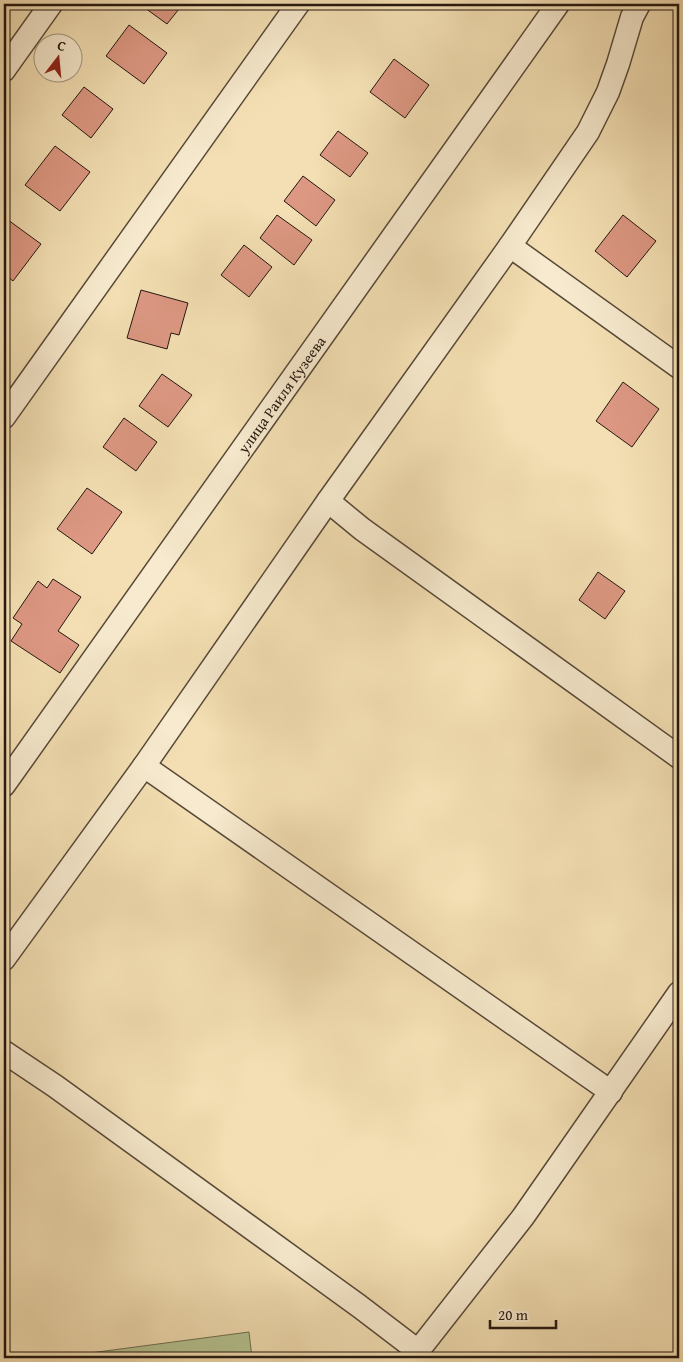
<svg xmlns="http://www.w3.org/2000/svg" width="683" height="1362" viewBox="0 0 683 1362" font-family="'Gentium Book Plus',serif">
  <rect width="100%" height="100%" fill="#f3dfb3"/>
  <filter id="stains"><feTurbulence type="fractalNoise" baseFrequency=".004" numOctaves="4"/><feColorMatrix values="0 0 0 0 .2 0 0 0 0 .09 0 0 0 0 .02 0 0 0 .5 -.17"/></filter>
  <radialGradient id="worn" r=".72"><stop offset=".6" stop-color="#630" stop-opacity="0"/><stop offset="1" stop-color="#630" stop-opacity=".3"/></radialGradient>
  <polygon fill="#b5c391" stroke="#6d6d50" points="249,1332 252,1358 52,1358"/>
  <g fill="#dd9883" stroke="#25170f">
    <polygon points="148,4 183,4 167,24 145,8"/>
    <polygon points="129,25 167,53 144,84 106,56"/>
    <polygon points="394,59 429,85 405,118 370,92"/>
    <polygon points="84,87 113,109 91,138 62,115"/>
    <polygon points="338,131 368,153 350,177 320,155"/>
    <polygon points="55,146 90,172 60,211 25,185"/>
    <polygon points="303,176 335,200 316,226 284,201"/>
    <polygon points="277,215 312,240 294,265 260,238"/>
    <polygon points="623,215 656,241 627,277 595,251"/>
    <polygon points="4,217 41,244 13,281 4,274"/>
    <polygon points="244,245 272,267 249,297 221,275"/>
    <polygon points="141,290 188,303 179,335 171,333 167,349 127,338"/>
    <polygon points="162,374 192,395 168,427 139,406"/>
    <polygon points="623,382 659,409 632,447 596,421"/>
    <polygon points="124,418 157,442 136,471 103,447"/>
    <polygon points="87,488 122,512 92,554 57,529"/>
    <polygon points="598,572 625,591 605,619 579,600"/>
    <polygon points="53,579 81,597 58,631 79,645 60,673 11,641 22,624 13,618 38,581 47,588"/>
  </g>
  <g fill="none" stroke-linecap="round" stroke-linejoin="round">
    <defs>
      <g id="minor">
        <polyline points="4,70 51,4"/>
        <polyline points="510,246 679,367"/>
        <polyline points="4,417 298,4"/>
        <polyline points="328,501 362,529 679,757"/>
        <polyline points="144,766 611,1092"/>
        <path id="s1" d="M4,785L558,4"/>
        <polyline points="4,959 144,766 328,501 510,246 588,132 608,92 618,64 632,17 639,4"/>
        <polyline points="4,1052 55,1086 359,1306 418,1351"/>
        <polyline points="414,1358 418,1351 523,1217 679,993"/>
      </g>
    </defs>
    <use href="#minor" stroke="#584938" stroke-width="25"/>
    <use href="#minor" stroke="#f7eace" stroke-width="22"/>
  </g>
  <g text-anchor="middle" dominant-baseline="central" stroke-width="4.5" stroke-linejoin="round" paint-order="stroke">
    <g font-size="15" fill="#25170f" stroke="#f7eace">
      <text stroke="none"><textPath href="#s1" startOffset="479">улица Раиля Кузеева</textPath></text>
    </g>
  </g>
  <rect width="683" height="1362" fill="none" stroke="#f3dfb3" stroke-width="20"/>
  <rect x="5" y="5" width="673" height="1352" fill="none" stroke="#25170f" stroke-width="2.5"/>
  <rect x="10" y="10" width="663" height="1342" fill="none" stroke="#25170f"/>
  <g transform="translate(58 58) rotate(16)"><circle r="24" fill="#f7eace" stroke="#a39682"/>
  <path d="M0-4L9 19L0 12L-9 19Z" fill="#8f2418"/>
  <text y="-8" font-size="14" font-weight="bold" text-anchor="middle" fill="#25170f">С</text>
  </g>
  <path d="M490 1320v8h66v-8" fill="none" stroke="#25170f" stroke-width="2.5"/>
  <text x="498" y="1320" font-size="15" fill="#25170f" stroke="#f7eace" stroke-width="4" paint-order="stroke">20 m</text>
  <rect width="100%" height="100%" filter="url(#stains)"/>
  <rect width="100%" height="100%" fill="url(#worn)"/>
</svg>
